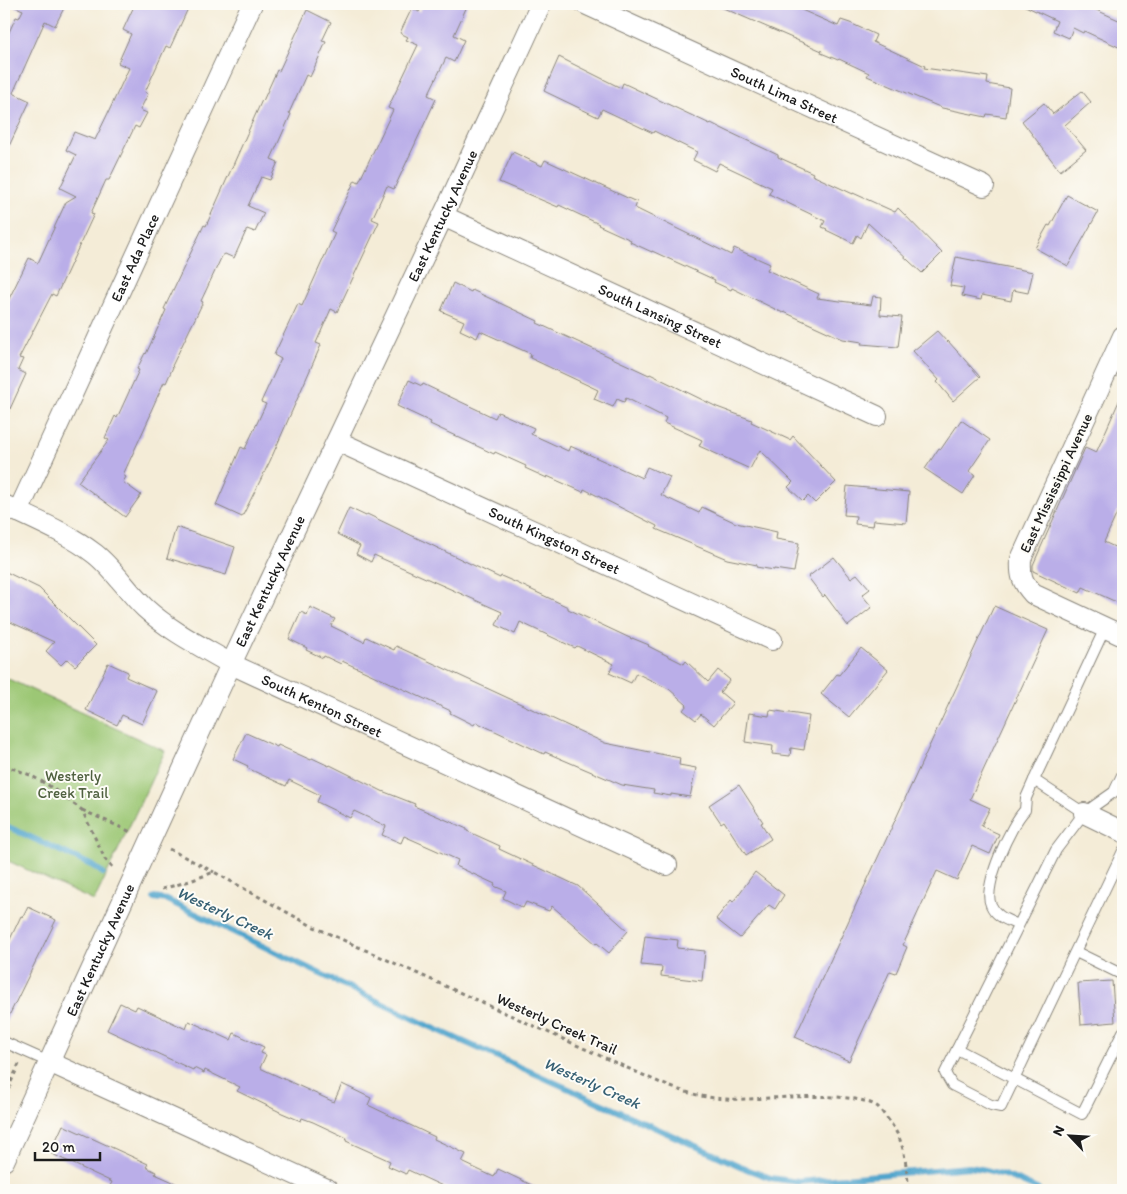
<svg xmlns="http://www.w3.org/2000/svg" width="1127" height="1194" viewBox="0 0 1127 1194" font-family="Itim,sans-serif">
  <rect width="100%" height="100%" fill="#fdfcf7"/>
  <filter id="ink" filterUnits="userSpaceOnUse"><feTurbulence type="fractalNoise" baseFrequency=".02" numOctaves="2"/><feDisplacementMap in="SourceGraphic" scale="10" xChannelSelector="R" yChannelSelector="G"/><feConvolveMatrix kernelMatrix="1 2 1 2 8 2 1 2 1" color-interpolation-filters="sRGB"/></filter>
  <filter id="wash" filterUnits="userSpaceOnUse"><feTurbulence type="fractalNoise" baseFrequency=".0096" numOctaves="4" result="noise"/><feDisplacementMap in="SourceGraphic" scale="20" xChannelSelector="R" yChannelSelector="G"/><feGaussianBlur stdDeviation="1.12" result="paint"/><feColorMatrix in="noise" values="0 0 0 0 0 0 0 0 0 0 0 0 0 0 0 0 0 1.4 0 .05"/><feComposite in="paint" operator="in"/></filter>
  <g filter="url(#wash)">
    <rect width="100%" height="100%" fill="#f4ecd7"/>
    <polygon fill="#9cc774" stroke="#5c7248" points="4,677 165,751 94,901 4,859"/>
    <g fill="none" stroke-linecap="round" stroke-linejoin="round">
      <g stroke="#50a4cc" stroke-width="6">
        <polyline points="4,825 93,866 103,873"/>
        <path d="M154,898L167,900L431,1027L749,1170L771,1178L798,1182L969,1167C995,1170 1016,1179 1039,1190"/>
      </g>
    </g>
    <g id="blocks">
      <g fill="#baaee8">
        <polygon points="9,4 66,4 55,26 45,21 13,93 30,101 4,157 4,43 16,17 19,18 23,10"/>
        <polygon points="135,4 190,4 170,48 166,46 145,92 148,94 140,110 147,113 139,128 135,126 109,180 106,180 91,213 94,214 56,296 52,294 19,358 23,359 18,370 26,374 4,422 4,309 29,258 38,263 66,202 76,196 60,188 76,155 66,150 74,132 95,140 109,111 129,68 118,63 131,34 123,30"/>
        <polygon points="423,4 468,4 454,35 464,40 454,62 446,58 428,95 436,99 394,189 387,186 372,219 379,222 337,312 331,309 316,343 321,345 270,461 242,517 216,505 241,447 245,449 266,404 261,402 281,359 274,355 298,304 302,306 335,233 331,231 355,180 359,182 393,110 388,108 418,45 406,40 408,37 400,33 412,8 419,12"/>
        <polygon points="714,4 788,4 838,26 841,20 850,23 876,35 873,42 925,66 924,68 988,77 987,84 1010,88 1006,117 987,114 986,117 942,108 867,76 869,73 839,59 838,60 821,53 822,51"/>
        <polygon points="1021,4 1083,4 1123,22 1123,49 1084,31 1083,33 1073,28 1069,38 1053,31 1057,21"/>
        <polygon points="307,10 331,22 322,41 326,42 310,77 306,75 289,113 291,114 271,159 278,162 270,180 261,177 248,206 264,213 255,232 247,229 234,258 225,254 222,256 201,301 203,302 172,366 173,367 166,383 164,382 150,413 151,414 123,475 126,477 123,482 141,495 125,517 78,482 109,440 105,438 115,416 117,418 139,370 137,369 145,353 146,354 166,310 164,309 204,225 206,226 262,100 263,101 277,70 279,71"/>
        <polygon points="559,57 621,88 623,83 710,124 711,123 727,131 778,155 778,157 813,173 812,175 853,194 853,193 895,212 898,208 942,253 922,273 868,223 861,238 857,235 853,243 826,230 827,229 822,227 825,221 769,194 772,188 719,163 715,171 693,160 697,152 654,131 653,133 602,109 598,117 548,93 544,91"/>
        <polygon points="1082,91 1091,102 1065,125 1086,150 1060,171 1022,121 1044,103 1053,114"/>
        <polygon points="513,152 542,166 545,160 632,200 637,202 635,208 731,255 734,248 770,264 767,270 819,294 817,298 871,305 873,296 881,297 880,315 902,317 898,347 861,344 862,342 843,339 784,312 783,313 732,288 731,290 714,282 715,280 652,251 652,252 630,242 631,240 598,225 599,224 559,205 558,207 499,182"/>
        <polygon points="1067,195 1098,212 1068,266 1035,248 1048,225 1050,226"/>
        <polygon points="956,257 1033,272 1028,293 1013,290 1011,301 982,295 981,300 962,296 964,288 950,286"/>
        <polygon points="453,283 471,292 472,290 538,321 537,323 649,375 650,374 717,407 752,420 751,422 790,440 793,436 836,482 815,503 808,496 803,501 788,487 793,482 760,450 750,469 699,446 702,440 664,423 666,418 626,398 624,402 617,399 613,407 594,399 598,390 530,358 531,354 480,331 477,338 460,330 464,321 441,311"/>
        <polygon points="937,331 947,342 948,341 980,377 953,401 937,382 939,380 913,351"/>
        <polygon points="409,380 422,386 423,384 495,418 498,412 534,428 531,434 568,451 570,446 642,478 647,467 670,477 661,495 699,513 702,507 736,523 777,532 776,539 799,543 794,572 774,569 774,570 756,567 757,565 727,559 656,529 657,526 584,489 583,492 547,476 547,478 525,468 526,466 495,452 494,454 430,424 431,422 397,406"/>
        <polygon points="1123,392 1123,500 1104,542 1123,551 1123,605 1083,587 1080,593 1033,571 1033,565 1085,448 1096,453"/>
        <polygon points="961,420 990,440 969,471 975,475 963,494 925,469 939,448 941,449"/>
        <polygon points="847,486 909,492 906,523 874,520 873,526 855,524 856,516 844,515"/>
        <polygon points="349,508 366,516 367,514 500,578 501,576 517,583 568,607 568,609 632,639 632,638 649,645 648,646 684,664 686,661 708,682 718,670 730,680 720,692 733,703 714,725 701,714 696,720 683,710 687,705 669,689 636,673 631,683 609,673 614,664 577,646 575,648 520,622 515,634 496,625 502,612 374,555 371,562 356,554 360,546 337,534"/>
        <polygon points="176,527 235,547 226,575 167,558"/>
        <polygon points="834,557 851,578 857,574 870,589 862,595 872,607 848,626 825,595 823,597 808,577"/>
        <polygon points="4,571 39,588 96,645 75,666 67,659 61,665 46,651 54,642 4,619"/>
        <polygon points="994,606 1048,630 970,799 990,808 981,826 999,834 990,854 972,846 957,880 937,871 903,945 907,947 896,973 890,971 849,1061 795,1037"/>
        <polygon points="310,607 335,619 331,626 364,642 366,637 394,650 396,646 605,743 680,758 679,765 696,768 690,797 671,794 671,796 653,793 654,790 622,785 545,752 544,754 476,722 474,725 450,713 451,711 342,661 341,664 324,656 323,658 306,650 307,648 289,639 301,612 307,615"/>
        <polygon points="861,648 888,670 849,717 821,694 837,674 839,675"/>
        <polygon points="108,663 128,672 126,677 157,691 142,724 122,715 117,725 86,710"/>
        <polygon points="770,710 809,716 804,750 791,748 790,756 772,754 773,746 745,742 749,713 769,716"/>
        <polygon points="246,733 277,747 278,745 311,760 312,758 329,766 330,765 382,791 415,804 414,806 467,829 467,831 500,846 499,849 578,886 628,931 609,953 597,943 596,944 552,906 549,911 526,902 523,908 503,898 506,891 494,886 495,884 456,866 458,860 404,836 401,843 382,835 386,826 354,811 350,818 317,802 320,795 289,780 286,786 247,768 248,766 233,759"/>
        <polygon points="739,785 763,822 761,823 771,839 746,855 724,821 721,823 709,805"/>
        <polygon points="755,872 784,895 775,909 769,905 740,938 716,919 731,900 733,902"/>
        <polygon points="28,907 56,920 4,1026 4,952 21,916 23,917"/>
        <polygon points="645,936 678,940 677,948 705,951 702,981 661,976 662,967 641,965"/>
        <polygon points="1112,981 1115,1022 1081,1025 1078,983"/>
        <polygon points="120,1003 135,1010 137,1006 186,1029 189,1021 231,1040 234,1033 264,1047 261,1053 266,1055 260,1068 334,1102 342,1084 371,1098 368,1105 435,1137 434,1139 466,1154 462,1162 494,1177 498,1169 542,1190 451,1190 408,1170 406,1174 388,1166 390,1161 346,1141 347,1138 313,1122 302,1118 301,1121 296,1119 282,1113 237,1091 240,1087 205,1070 204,1073 194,1068 193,1070 107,1030"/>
        <polygon points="63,1125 148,1164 146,1167 156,1172 155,1174 191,1190 108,1190 112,1182 50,1153"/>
      </g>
    </g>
  </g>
  <g filter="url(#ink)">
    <use href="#blocks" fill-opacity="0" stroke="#88847a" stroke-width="1"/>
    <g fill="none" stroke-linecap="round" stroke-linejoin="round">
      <defs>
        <g id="lane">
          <polyline points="1123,773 1114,792 1084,813 1056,850 945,1073 952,1085 991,1105 1001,1107 1123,851"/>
          <polyline points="1084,813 1034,780 1105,628"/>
          <path d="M1018,925C1008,920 996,917 991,905C982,887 1011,824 1025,810L1026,798L1034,780"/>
          <polyline points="1076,952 1123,975"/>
          <polyline points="4,1042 49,1062"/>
          <polyline points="957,1049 1082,1114 1123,1032"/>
        </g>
        <g id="street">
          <path id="s1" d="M585,4L984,186"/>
          <path id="s2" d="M443,216L877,416"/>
          <path d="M1123,336L1021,559C1020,576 1022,582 1033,594L1123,636"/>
          <path id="s3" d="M337,441L772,640"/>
          <path id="s4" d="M4,505C35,520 68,533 95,554C114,569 127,591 145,608C170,631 202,647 231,664L667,865"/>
          <path id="s5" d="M18,512L252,4"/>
          <polyline points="1084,813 1123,832"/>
          <polyline points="49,1062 329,1190"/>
          <path id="s6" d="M4,1161L231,664L443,216L541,4"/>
        </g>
      </defs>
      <use href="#lane" stroke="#88847a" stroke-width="12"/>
      <use href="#street" stroke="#88847a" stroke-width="22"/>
      <g stroke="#88847a" stroke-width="3" stroke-dasharray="4 4" stroke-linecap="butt">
        <polyline points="4,765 30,775 48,785 82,810 105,859 112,867"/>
        <polyline points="82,810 131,832"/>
        <polyline points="169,849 214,872"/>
        <path d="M162,889L190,881L214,872L312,926L663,1084C683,1092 704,1098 726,1099C761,1101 851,1088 878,1107C880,1109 883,1113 885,1116C906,1140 905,1160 909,1190"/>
        <polyline points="4,1072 9,1076 11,1084 4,1099"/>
        <polyline points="11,1082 19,1064"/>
      </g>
      <use href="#lane" stroke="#fff" stroke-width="10"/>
      <use href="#street" stroke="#fff" stroke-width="20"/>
    </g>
  </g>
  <g text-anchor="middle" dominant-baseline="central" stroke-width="4" stroke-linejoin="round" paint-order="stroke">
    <g font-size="15" fill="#1c1c1c" stroke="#fdfcf7">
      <text stroke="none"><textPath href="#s1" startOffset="219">South Lima Street</textPath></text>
      <text stroke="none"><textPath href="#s6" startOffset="1042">East Kentucky Avenue</textPath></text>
      <text stroke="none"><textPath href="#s5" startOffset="280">East Ada Place</textPath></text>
      <text stroke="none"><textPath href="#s2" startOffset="239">South Lansing Street</textPath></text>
      <text transform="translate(1056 483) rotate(-65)">East Mississippi Avenue</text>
      <text stroke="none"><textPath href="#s3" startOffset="239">South Kingston Street</textPath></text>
      <text stroke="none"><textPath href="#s6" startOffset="638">East Kentucky Avenue</textPath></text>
      <text stroke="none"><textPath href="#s4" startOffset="380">South Kenton Street</textPath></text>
      <text stroke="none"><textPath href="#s6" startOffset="232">East Kentucky Avenue</textPath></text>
      <text transform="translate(557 1024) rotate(24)">Westerly Creek Trail</text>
    </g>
    <g font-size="15" fill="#4f603f" stroke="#fdfcf7">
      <text x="73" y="776">Westerly<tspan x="73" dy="17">Creek Trail</tspan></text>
    </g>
    <g font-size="16" font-style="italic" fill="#366074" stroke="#fdfcf7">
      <text transform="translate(225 913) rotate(25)">Westerly Creek</text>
      <text transform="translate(592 1083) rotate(24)">Westerly Creek</text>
    </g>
  </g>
  <rect width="1127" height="1194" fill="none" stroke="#fdfcf7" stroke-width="20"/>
  <g transform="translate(1070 1136) rotate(295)" stroke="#fdfcf7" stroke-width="4" paint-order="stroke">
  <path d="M0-4L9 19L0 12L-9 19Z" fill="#1c1c1c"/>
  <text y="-8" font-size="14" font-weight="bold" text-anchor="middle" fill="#1c1c1c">N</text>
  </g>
  <path d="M35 1152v8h65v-8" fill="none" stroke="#1c1c1c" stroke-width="2.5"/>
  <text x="42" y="1152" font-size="15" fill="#1c1c1c" stroke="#fdfcf7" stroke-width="4" paint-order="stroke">20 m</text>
</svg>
